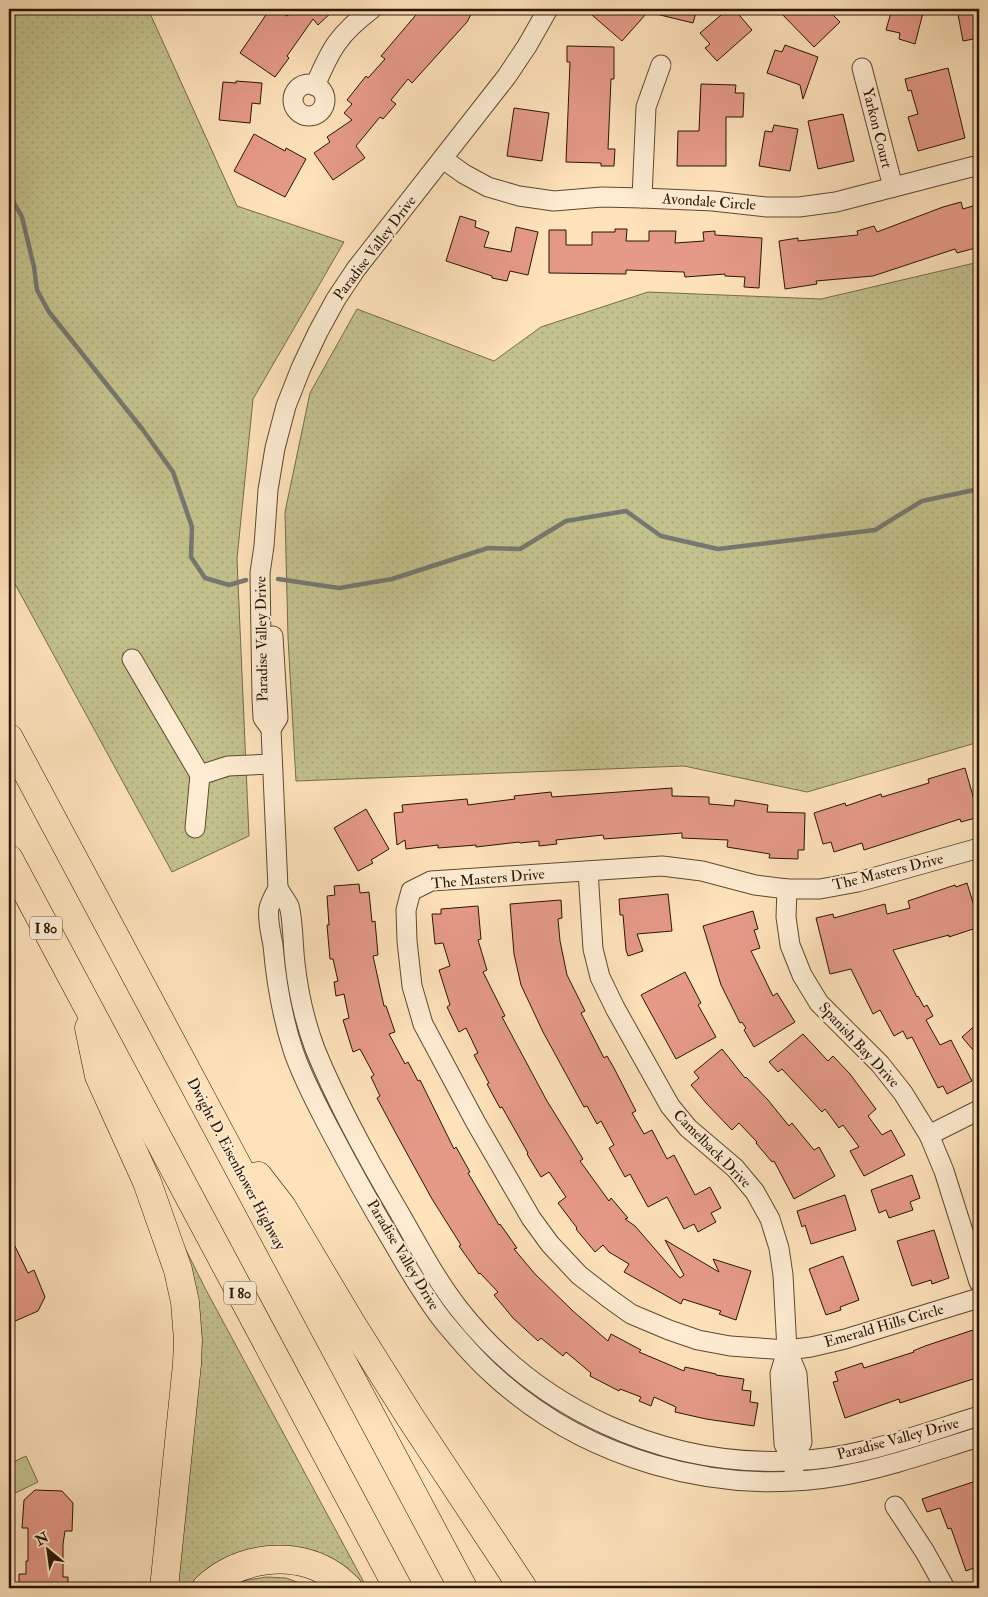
<svg xmlns="http://www.w3.org/2000/svg" width="988" height="1597" viewBox="0 0 988 1597" font-family="'IM FELL Double Pica',serif">
  <defs>
    <pattern id="grass-dots" width="8" height="8" patternUnits="userSpaceOnUse" patternTransform="scale(1.25)"><rect width="8" height="8" fill="#c3c28d"/><path d="M2 2h.1M6 6h.1" fill="none" stroke="#a8a678" stroke-width="1.8" stroke-linecap="round"/></pattern>
  </defs>
  <rect width="100%" height="100%" fill="#fee2ba"/>
  <filter id="stains"><feTurbulence type="fractalNoise" baseFrequency=".004" numOctaves="4"/><feColorMatrix values="0 0 0 0 .2 0 0 0 0 .09 0 0 0 0 .02 0 0 0 .5 -.17"/></filter>
  <radialGradient id="worn" r=".72"><stop offset=".6" stop-color="#630" stop-opacity="0"/><stop offset="1" stop-color="#630" stop-opacity=".3"/></radialGradient>
  <g fill="url(#grass-dots)" stroke="#766c48">
    <polygon points="9,9 148,9 237,206 344,242 253,399 237,559 249,836 172,872 9,573"/>
    <polygon points="979,262 979,742 807,792 684,766 296,781 288,638 285,512 310,393 357,309 494,361 541,327 648,292 821,299"/>
    <polygon points="174,1226 206,1290 367,1588 360,1588 327,1565 201,1579 191,1588 173,1588 194,1355"/>
    <polygon points="266,1577 286,1578 313,1588 229,1588 242,1581"/>
  </g>
  <polygon fill="#c3c28d" stroke="#766c48" points="26,1456 38,1482 9,1496 9,1464"/>
  <g fill="none" stroke-linecap="round" stroke-linejoin="round">
    <g stroke="#747871" stroke-width="4.5">
      <polyline points="9,194 22,217 34,267 37,290 49,312 143,430 173,472 192,527 191,557 205,578 229,585 246,580"/>
      <polyline points="278,579 339,588 392,579 488,548 520,549 566,521 626,511 661,536 718,549 875,530 922,501 979,489"/>
    </g>
  </g>
  <g fill="#e59a88" stroke="#291503">
    <polygon points="270,9 276,9 287,16 296,9 335,9 318,25 313,19 287,56 289,58 275,77 240,53"/>
    <polygon points="421,9 474,9 467,22 412,83 408,79 391,100 396,104 383,119 380,117 356,146 365,158 333,180 314,153 330,142 327,137 352,120 344,113 352,104 347,100 366,76 368,78 385,59 381,56"/>
    <polygon points="585,9 639,9 646,14 622,41"/>
    <polygon points="652,9 697,9 693,23 652,13"/>
    <polygon points="728,9 734,9 752,30 717,61 705,48 710,44 700,33"/>
    <polygon points="777,9 827,9 840,22 814,47"/>
    <polygon points="892,9 924,9 915,44 899,39 900,33 886,30"/>
    <polygon points="957,9 979,9 979,38 963,41"/>
    <polygon points="785,45 818,57 803,99 800,85 767,73 775,50 782,52"/>
    <polygon points="567,46 614,47 614,79 611,79 608,149 615,149 614,166 601,166 601,163 566,162 570,62 567,62"/>
    <polygon points="948,68 965,138 918,151 908,117 918,114 911,90 908,91 905,79"/>
    <polygon points="236,81 262,83 260,104 252,103 250,123 219,120 223,82 236,83"/>
    <polygon points="701,84 736,85 735,93 744,93 743,117 726,117 726,166 677,166 678,131 699,131"/>
    <polygon points="514,108 549,113 542,161 507,156"/>
    <polygon points="843,114 854,161 818,169 808,121"/>
    <polygon points="774,125 798,129 790,171 759,166 765,131 772,132"/>
    <polygon points="254,134 285,151 286,148 306,159 285,197 234,171"/>
    <polygon points="961,202 963,209 976,205 979,216 979,247 957,253 955,249 873,276 816,281 817,284 785,289 779,241 798,238 798,241 858,235 857,231 874,226 877,232 943,207"/>
    <polygon points="460,216 476,221 475,227 489,232 484,247 511,252 516,227 538,232 528,275 510,271 507,281 492,278 492,276 446,261"/>
    <polygon points="615,229 627,229 626,241 649,241 649,231 676,231 675,243 704,241 703,232 715,231 715,235 762,238 759,288 744,287 745,277 725,276 725,274 685,277 684,272 626,270 626,274 549,273 549,230 566,230 566,245 592,245 592,232 615,232"/>
    <polygon points="965,768 979,817 961,822 960,819 864,850 862,843 834,852 831,842 823,844 814,813 845,803 846,806 881,794 882,797 929,783 928,779"/>
    <polygon points="672,788 672,796 709,797 709,804 734,806 735,800 768,805 767,812 805,813 804,850 798,850 798,859 769,858 770,854 727,847 728,840 682,838 682,833 604,839 603,835 556,840 557,844 539,846 539,841 520,843 519,842 476,847 476,845 438,848 438,845 406,849 405,840 397,845 394,813 403,812 402,805 467,799 468,805 515,799 514,796 551,792 552,797"/>
    <polygon points="366,809 389,849 371,860 373,863 358,871 334,828"/>
    <polygon points="967,883 979,922 979,927 949,937 949,935 893,950 917,997 918,996 924,1007 927,1005 933,1016 926,1020 940,1045 951,1040 972,1081 947,1094 943,1086 938,1088 912,1037 907,1039 903,1031 894,1036 880,1010 873,1014 851,969 830,974 816,918 833,914 834,918 885,904 887,914 910,908 908,901 955,885 956,887"/>
    <polygon points="359,884 360,893 369,892 372,922 375,921 378,955 373,956 384,1006 386,1006 395,1032 389,1034 405,1064 408,1062 418,1081 420,1080 454,1149 456,1147 470,1172 468,1173 499,1225 500,1224 517,1248 514,1249 535,1274 574,1312 608,1341 611,1334 641,1350 639,1352 684,1371 685,1367 716,1374 716,1375 744,1379 742,1390 751,1391 750,1402 758,1403 754,1426 706,1419 675,1412 676,1407 654,1397 651,1406 639,1401 641,1397 620,1389 619,1391 590,1376 591,1373 566,1352 563,1356 541,1338 538,1341 513,1318 494,1295 498,1292 480,1273 479,1274 459,1246 461,1245 432,1199 393,1128 377,1098 380,1096 371,1077 374,1075 360,1049 353,1052 343,1020 349,1018 344,994 336,996 334,982 338,981 333,959 330,959 327,925 329,925 327,896 335,895 334,886"/>
    <polygon points="668,894 672,931 637,934 643,951 628,956 626,950 623,915 620,915 619,899"/>
    <polygon points="561,900 562,918 558,919 560,941 567,975 585,1011 581,1013 604,1058 607,1056 614,1068 636,1111 632,1113 644,1134 652,1130 667,1159 674,1155 695,1195 710,1187 721,1208 711,1213 716,1222 698,1232 694,1224 684,1229 667,1197 648,1207 630,1174 625,1177 609,1148 614,1145 601,1121 597,1124 587,1106 584,1107 543,1032 521,985 514,954 510,904"/>
    <polygon points="478,906 481,939 478,940 487,970 483,972 505,1016 502,1017 547,1101 583,1159 580,1161 609,1201 611,1198 628,1218 625,1219 635,1226 680,1278 684,1275 665,1240 719,1272 713,1259 751,1271 736,1320 719,1314 721,1311 683,1299 681,1304 624,1272 629,1264 609,1252 603,1245 595,1252 576,1229 577,1228 558,1203 566,1197 549,1172 541,1177 527,1154 528,1153 502,1107 500,1108 487,1084 489,1083 474,1055 478,1053 466,1028 459,1032 447,1007 450,1005 439,970 450,966 443,943 435,944 432,914 441,914 441,909"/>
    <polygon points="753,911 758,929 754,930 760,948 751,951 773,996 777,993 795,1022 754,1047 744,1030 746,1028 742,1022 740,1023 721,985 703,926"/>
    <polygon points="685,972 701,1003 698,1005 716,1037 676,1059 641,995"/>
    <polygon points="979,1022 979,1057 962,1037"/>
    <polygon points="803,1034 828,1061 833,1056 850,1074 876,1109 868,1116 882,1135 891,1130 905,1155 864,1176 850,1151 859,1147 843,1125 839,1128 825,1109 822,1112 782,1069 778,1072 769,1062"/>
    <polygon points="722,1049 745,1078 746,1077 768,1100 789,1126 792,1123 814,1150 819,1147 835,1176 794,1199 774,1161 772,1162 756,1143 757,1142 739,1123 732,1130 706,1103 691,1085 699,1078 694,1072"/>
    <polygon points="912,1175 920,1198 910,1202 913,1210 889,1218 886,1210 879,1213 871,1190"/>
    <polygon points="845,1195 856,1230 811,1244 805,1225 802,1227 797,1211"/>
    <polygon points="934,1230 949,1278 932,1284 931,1280 912,1286 897,1241"/>
    <polygon points="9,1234 28,1273 34,1270 45,1297 38,1311 13,1322 9,1312"/>
    <polygon points="843,1256 859,1300 840,1307 841,1310 826,1315 809,1269"/>
    <polygon points="979,1328 979,1377 900,1403 899,1399 845,1418 833,1382 838,1381 835,1372 862,1363 864,1368 914,1352 913,1351 925,1346"/>
    <polygon points="979,1480 979,1566 966,1571 951,1528 948,1529 940,1508 927,1512 922,1499"/>
    <polygon points="35,1490 62,1491 73,1503 72,1531 65,1531 63,1544 63,1577 68,1577 68,1588 19,1588 19,1574 26,1574 26,1561 28,1561 28,1528 22,1528 24,1500"/>
  </g>
  <g fill="none" stroke-linecap="round" stroke-linejoin="round">
    <defs>
      <g id="minor">
        <path d="M548,9L527,46L507,76L356,269L336,299L318,332L301,368L286,406L275,448L268,490L264,546L260,573L262,699L263,718L271,729L278,888C275,894 271,901 269,908C267,919 271,934 273,945C276,981 282,1016 293,1050C302,1077 316,1103 329,1128C349,1166 370,1204 392,1241C408,1268 424,1297 444,1322C459,1340 474,1358 491,1373C583,1459 717,1497 840,1476C887,1468 933,1451 979,1437"/>
        <polyline points="862,68 893,187"/>
        <circle cx="309" cy="100" r="16"/>
        <path d="M315,86C331,48 339,34 372,9"/>
        <polyline points="443,159 464,174 488,187 519,196 554,201 602,197 642,198 713,201 766,207 799,207 836,202 979,165"/>
        <polyline points="642,198 646,107 661,65"/>
        <polyline points="132,659 200,775 228,766 272,764"/>
        <polyline points="271,729 278,718 273,636"/>
        <polyline points="195,828 200,775"/>
        <polyline points="979,848 858,882 820,889 787,889 755,885 702,871 662,866 431,881 411,891 406,910 407,941 412,986 423,1024 476,1123 531,1218 550,1244 579,1275 610,1299 631,1314 669,1330 698,1340 730,1346 787,1350 811,1347 845,1339 979,1298"/>
        <polyline points="588,871 593,949 600,977 615,1008 670,1106 688,1128 735,1168 755,1192 770,1219 779,1248 783,1275 787,1350 797,1374 802,1442 793,1461"/>
        <path d="M278,888C281,894 286,900 289,906C293,917 293,949 295,963C298,991 305,1022 315,1049C337,1103 366,1156 396,1207C416,1241 434,1277 459,1309C538,1410 664,1467 792,1461C857,1459 918,1435 979,1416"/>
        <polyline points="787,889 786,917 790,945 802,975 819,1003 880,1064 903,1093 929,1135 944,1171 979,1282"/>
        <polyline points="929,1135 979,1110"/>
        <polyline points="787,1350 780,1374 784,1444 793,1461 794,1470"/>
        <polyline points="895,1506 925,1552 945,1588"/>
      </g>
      <g id="highway">
        <polyline points="9,738 463,1588"/>
        <polyline points="9,859 398,1588"/>
        <polyline points="89,1028 99,1076 147,1182 178,1270 185,1302 188,1340 187,1364 164,1588"/>
        <polyline points="258,1176 282,1207 351,1323 410,1417 523,1588"/>
        <path d="M206,1588C239,1557 294,1549 334,1576C339,1579 343,1584 348,1588"/>
      </g>
    </defs>
    <use href="#minor" stroke="#5e4831" stroke-width="21"/>
    <use href="#highway" stroke="#291503" stroke-width="29"/>
    <use href="#minor" stroke="#feecd2" stroke-width="19"/>
    <use href="#highway" stroke="#fee2ba" stroke-width="28"/>
  </g>
  <g text-anchor="middle" dominant-baseline="central" stroke-width="4" stroke-linejoin="round" paint-order="stroke">
    <g fill="#feecd2" stroke="#695641" stroke-width="1">
      <rect x="30" y="916.5" width="32" height="23" rx="4"/>
      <rect x="224" y="1281.5" width="32" height="23" rx="4"/>
    </g>
    <g font-size="14" font-weight="bold" fill="#291503">
      <text x="46" y="928">I 80</text>
      <text x="240" y="1293">I 80</text>
    </g>
    <g font-size="15" fill="#291503" stroke="#feecd2">
      <text transform="translate(877 128) rotate(76)">Yarkon Court</text>
      <text transform="translate(709 202) rotate(4)">Avondale Circle</text>
      <text transform="translate(375 248) rotate(-53)">Paradise Valley Drive</text>
      <text transform="translate(262 639) rotate(-91)">Paradise Valley Drive</text>
      <text transform="translate(888 872) rotate(-14)">The Masters Drive</text>
      <text transform="translate(488 879) rotate(-5)">The Masters Drive</text>
      <text transform="translate(859 1045) rotate(47)">Spanish Bay Drive</text>
      <text transform="translate(712 1149) rotate(45)">Camelback Drive</text>
      <text transform="translate(236 1164) rotate(62)">Dwight D. Eisenhower Highway</text>
      <text transform="translate(403 1255) rotate(59)">Paradise Valley Drive</text>
      <text transform="translate(884 1326) rotate(-16)">Emerald Hills Circle</text>
      <text transform="translate(898 1439) rotate(-15)">Paradise Valley Drive</text>
    </g>
  </g>
  <rect width="988" height="1597" fill="none" stroke="#fee2ba" stroke-width="30"/>
  <rect x="10" y="10" width="968" height="1577" fill="none" stroke="#291503" stroke-width="2.5"/>
  <rect x="15" y="15" width="958" height="1567" fill="none" stroke="#291503"/>
  <g transform="translate(48 1550) rotate(331)" stroke="#feecd2" stroke-width="4" paint-order="stroke">
  <path d="M0-4L9 19L0 12L-9 19Z" fill="#291503"/>
  <text y="-8" font-size="14" font-weight="bold" text-anchor="middle" fill="#291503">N</text>
  </g>
  <rect width="100%" height="100%" filter="url(#stains)"/>
  <rect width="100%" height="100%" fill="url(#worn)"/>
</svg>
